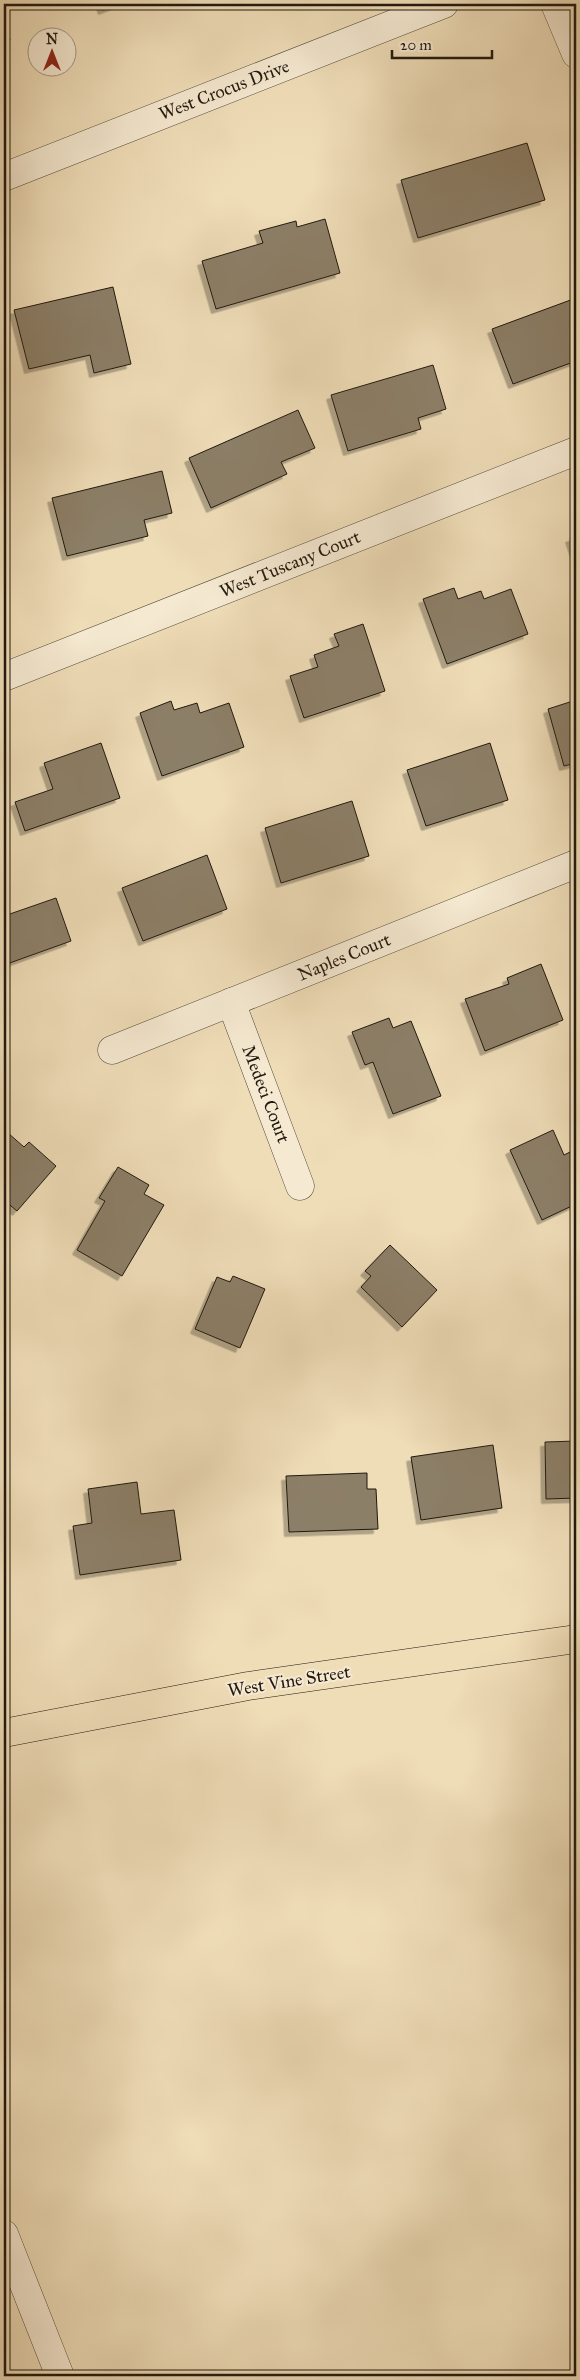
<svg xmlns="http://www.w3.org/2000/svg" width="580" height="2380" viewBox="0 0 580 2380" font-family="'IM FELL Great Primer',serif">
  <defs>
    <filter id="shadow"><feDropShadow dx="-4.5" dy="4.5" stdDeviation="0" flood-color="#0004"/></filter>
  </defs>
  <rect width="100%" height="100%" fill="#efddb8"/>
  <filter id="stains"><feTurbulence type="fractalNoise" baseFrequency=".004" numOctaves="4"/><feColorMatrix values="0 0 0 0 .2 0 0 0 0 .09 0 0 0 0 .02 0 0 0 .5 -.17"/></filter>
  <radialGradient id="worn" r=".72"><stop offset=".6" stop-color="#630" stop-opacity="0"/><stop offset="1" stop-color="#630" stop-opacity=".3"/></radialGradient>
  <g fill="#8c7f67" stroke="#21190f" filter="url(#shadow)">
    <polygon points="101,4 119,4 103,10"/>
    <polygon points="4,22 10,40 4,42"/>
    <polygon points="527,143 545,200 418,238 401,180"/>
    <polygon points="325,219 340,273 216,309 202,261 263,243 259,231 296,221 297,227"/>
    <polygon points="113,287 131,364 94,373 90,355 29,369 14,310"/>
    <polygon points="576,298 576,361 513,384 492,329"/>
    <polygon points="433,365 446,409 418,418 421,429 348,451 331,395"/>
    <polygon points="298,410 315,448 281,462 287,474 211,508 189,458"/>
    <polygon points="162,471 172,513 144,520 148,536 67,556 52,498"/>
    <polygon points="576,536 576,556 570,538"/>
    <polygon points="454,588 458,599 481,591 484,599 511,589 528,634 447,664 423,599"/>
    <polygon points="363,624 385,691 304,718 290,676 318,667 314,655 339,646 334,634"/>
    <polygon points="576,700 576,763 564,766 548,709"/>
    <polygon points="171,701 174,710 197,703 200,713 229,703 244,747 162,776 140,713"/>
    <polygon points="101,743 120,798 25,831 15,802 53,789 44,763"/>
    <polygon points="490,743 508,800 426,826 407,770"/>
    <polygon points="352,801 369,856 281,883 265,828"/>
    <polygon points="207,855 227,909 143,941 122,888"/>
    <polygon points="56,898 71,941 4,965 4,916"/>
    <polygon points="541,964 563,1020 485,1051 465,999 509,984 507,978"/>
    <polygon points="389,1018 393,1028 411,1021 441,1096 393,1114 373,1062 365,1065 352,1032"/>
    <polygon points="4,1126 10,1131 8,1133 24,1147 29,1142 56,1166 17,1211 4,1200"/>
    <polygon points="553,1130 564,1155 576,1149 576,1204 542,1220 510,1150"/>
    <polygon points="118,1167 149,1185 144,1194 164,1205 122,1276 77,1250 105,1201 99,1198"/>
    <polygon points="390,1245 437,1290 402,1327 361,1287 371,1276 365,1271"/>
    <polygon points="233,1276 265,1289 240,1348 195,1329 217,1277 230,1282"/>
    <polygon points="576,1441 576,1498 546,1499 545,1442"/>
    <polygon points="493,1445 502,1508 421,1520 411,1457"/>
    <polygon points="367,1473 367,1489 376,1489 378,1529 289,1532 286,1476"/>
    <polygon points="137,1482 141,1514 174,1510 181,1560 80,1575 73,1526 92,1523 88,1489"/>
  </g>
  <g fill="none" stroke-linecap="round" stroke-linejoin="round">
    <defs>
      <g id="minor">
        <polyline points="555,4 576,54"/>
        <polyline points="4,177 444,4"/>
        <polyline points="4,677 576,451"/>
        <polyline points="231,1002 300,1186"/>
        <polyline points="112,1050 576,864"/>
        <polyline points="4,2234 60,2376"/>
      </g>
      <polyline id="major" points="4,1733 248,1686 576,1639"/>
    </defs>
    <use href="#minor" stroke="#544a39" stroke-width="29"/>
    <use href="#major" stroke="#21190f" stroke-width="29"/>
    <use href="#minor" stroke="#f5e9d1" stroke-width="28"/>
    <use href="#major" stroke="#efddb8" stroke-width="28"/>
  </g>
  <g text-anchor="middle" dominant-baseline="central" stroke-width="4" stroke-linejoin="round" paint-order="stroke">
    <g font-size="18" fill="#21190f" stroke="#f5e9d1">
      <text transform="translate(224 90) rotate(-21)">West Crocus Drive</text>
      <text transform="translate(290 564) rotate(-22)">West Tuscany Court</text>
      <text transform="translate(344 957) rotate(-22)">Naples Court</text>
      <text transform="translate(266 1094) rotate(69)">Medeci Court</text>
      <text transform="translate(289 1681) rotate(-9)">West Vine Street</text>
    </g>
  </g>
  <rect width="580" height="2380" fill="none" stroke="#efddb8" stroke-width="20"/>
  <rect x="5" y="5" width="570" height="2370" fill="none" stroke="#21190f" stroke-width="2.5"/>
  <rect x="10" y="10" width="560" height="2360" fill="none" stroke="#21190f"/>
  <g transform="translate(52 52)"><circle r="24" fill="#f5e9d1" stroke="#a09683"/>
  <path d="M0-4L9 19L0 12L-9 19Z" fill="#8f2418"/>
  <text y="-8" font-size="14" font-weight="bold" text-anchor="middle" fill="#21190f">N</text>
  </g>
  <path d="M392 50v8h100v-8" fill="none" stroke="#21190f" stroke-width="2.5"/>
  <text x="400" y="50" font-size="15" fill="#21190f" stroke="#f5e9d1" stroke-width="4" paint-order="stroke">20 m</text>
  <rect width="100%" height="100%" filter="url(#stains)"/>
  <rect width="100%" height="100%" fill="url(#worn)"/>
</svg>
